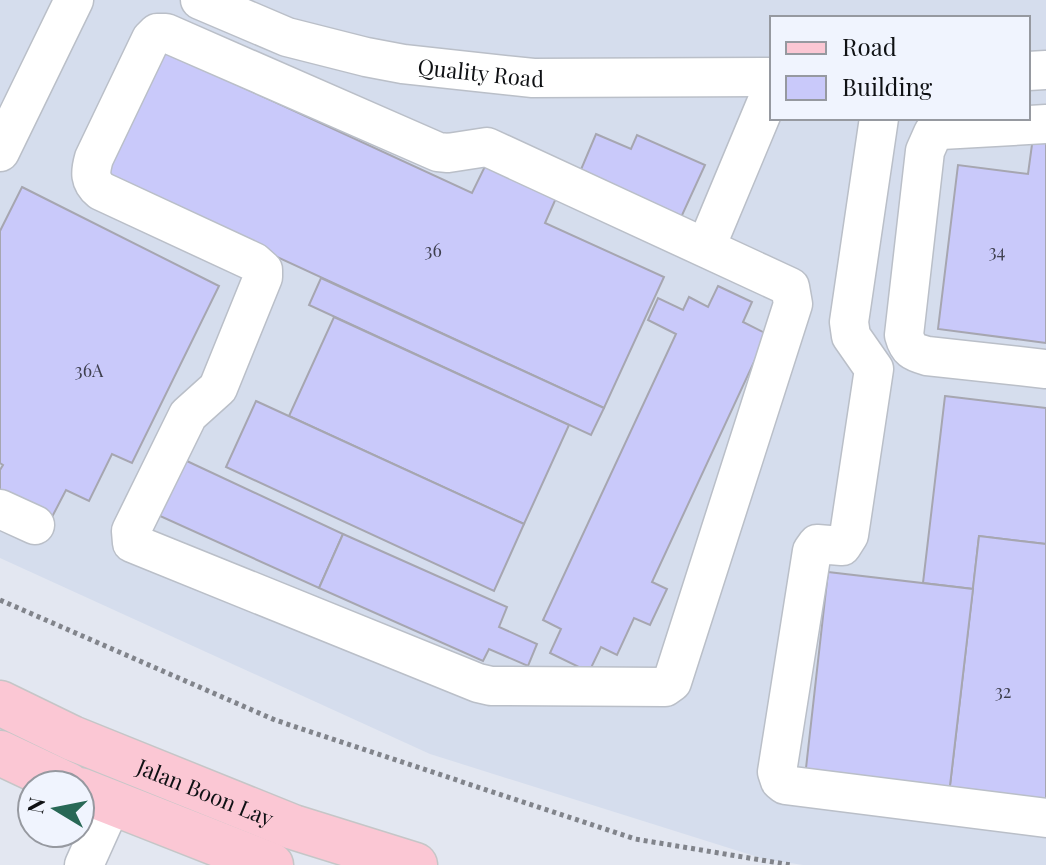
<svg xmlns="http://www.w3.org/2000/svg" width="1046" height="865" viewBox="0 0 1046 865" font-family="'Playfair Display',serif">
  <rect width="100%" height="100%" fill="#e3e7f1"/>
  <path fill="#d5dded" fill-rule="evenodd" d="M0,0H1046V865H803L764,859L430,754L0,558ZM772,18H1028V118H772Z"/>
  <g fill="#c9c9fa" stroke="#a6a6b0" stroke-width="2">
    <polygon points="162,50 472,193 491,154 561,187 545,223 664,277 604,408 104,177"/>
    <polygon points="1034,130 1046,132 1046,343 938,329 958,165 1028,174"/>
    <polygon points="596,134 631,149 637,135 705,165 678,224 577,179"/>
    <polygon points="22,187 219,286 132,463 112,454 89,501 66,490 52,517 0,491 0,470 3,465 0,463 0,231"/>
    <polygon points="321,278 604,408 591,435 309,305"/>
    <polygon points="718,286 752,302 743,322 767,334 652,582 667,589 650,625 634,618 617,655 601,647 589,672 550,653 561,629 543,620 676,334 648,320 658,298 683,310 689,297 708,307"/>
    <polygon points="334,317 569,425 524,524 289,416"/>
    <polygon points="945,396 1046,408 1046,544 979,536 973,589 923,583"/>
    <polygon points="256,401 524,524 494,591 226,467"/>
    <polygon points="174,455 343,534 319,588 149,511"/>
    <polygon points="343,534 507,607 499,627 537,644 528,666 489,649 483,661 319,588"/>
    <polygon points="979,536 1046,544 1046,805 949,794"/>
    <polygon points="828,572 973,589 949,794 805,777"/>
  </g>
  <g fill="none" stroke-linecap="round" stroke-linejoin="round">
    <defs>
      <g id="minor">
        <path id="s1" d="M200,0L287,37L366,57L403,64L533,78L772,77"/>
        <path d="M157,33H166L438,152L448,153L487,147L790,287L793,304L672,682L665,687L491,686L478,683L132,543L131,531L188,415L218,388L263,277V270L254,262L101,191C89,181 90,172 94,158L151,39Z"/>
        <polyline points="1028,71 1046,70"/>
        <polyline points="879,118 849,322 851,336 874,369 849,535 842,546 817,544 812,551 777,772 780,781 785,785 1046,818"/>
        <path d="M1046,124L941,130L933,133L925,151L904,335C908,350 913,352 927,356L1046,369"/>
        <polyline points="0,152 74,0"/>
        <polyline points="706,247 772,89"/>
        <polyline points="0,509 35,525"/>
        <polyline points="84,865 111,805"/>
      </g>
      <g id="major">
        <path id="s2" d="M0,703L72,738L293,827L415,865"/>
        <polyline points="0,753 68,785"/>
        <polyline points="80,790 271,865"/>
      </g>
    </defs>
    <use href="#minor" stroke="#babfc8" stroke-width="41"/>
    <use href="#major" stroke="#c5c6c7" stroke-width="47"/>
    <polyline stroke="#81848b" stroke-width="5" stroke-dasharray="4 4" stroke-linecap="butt" points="0,600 275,720 635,839 791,865"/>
    <use href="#minor" stroke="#fff" stroke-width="38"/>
    <use href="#major" stroke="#fbc7d4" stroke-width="44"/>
  </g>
  <g text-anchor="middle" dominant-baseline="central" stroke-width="8" stroke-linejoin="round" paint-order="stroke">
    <g font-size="18" fill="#3e3f4e">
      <text x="433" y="250">36</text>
      <text x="997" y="251">34</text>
      <text x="89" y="370">36A</text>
      <text x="1003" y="691">32</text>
    </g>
    <g font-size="22" fill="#0f1114" stroke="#f0f4fe">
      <text stroke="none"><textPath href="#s1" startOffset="292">Quality Road</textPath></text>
      <text stroke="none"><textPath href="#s2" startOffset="224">Jalan Boon Lay</textPath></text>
    </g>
  </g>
  <rect x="770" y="16" width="260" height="104" fill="#f0f4fe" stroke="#9699a0" stroke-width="2"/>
  <rect x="786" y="42" width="40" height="12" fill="#fbc7d4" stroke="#9699a0" stroke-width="2"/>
  <text x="842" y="56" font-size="24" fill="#0f1114">Road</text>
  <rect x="786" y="76" width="40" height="24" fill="#c9c9fa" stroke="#9699a0" stroke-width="2"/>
  <text x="842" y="96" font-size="24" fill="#0f1114">Building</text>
  <g transform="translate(56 809) rotate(280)"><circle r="38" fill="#f0f4fe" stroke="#9699a0" stroke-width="2"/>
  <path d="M0-6L14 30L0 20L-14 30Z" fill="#286856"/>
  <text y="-12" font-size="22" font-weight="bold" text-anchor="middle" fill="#0f1114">N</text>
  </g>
</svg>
